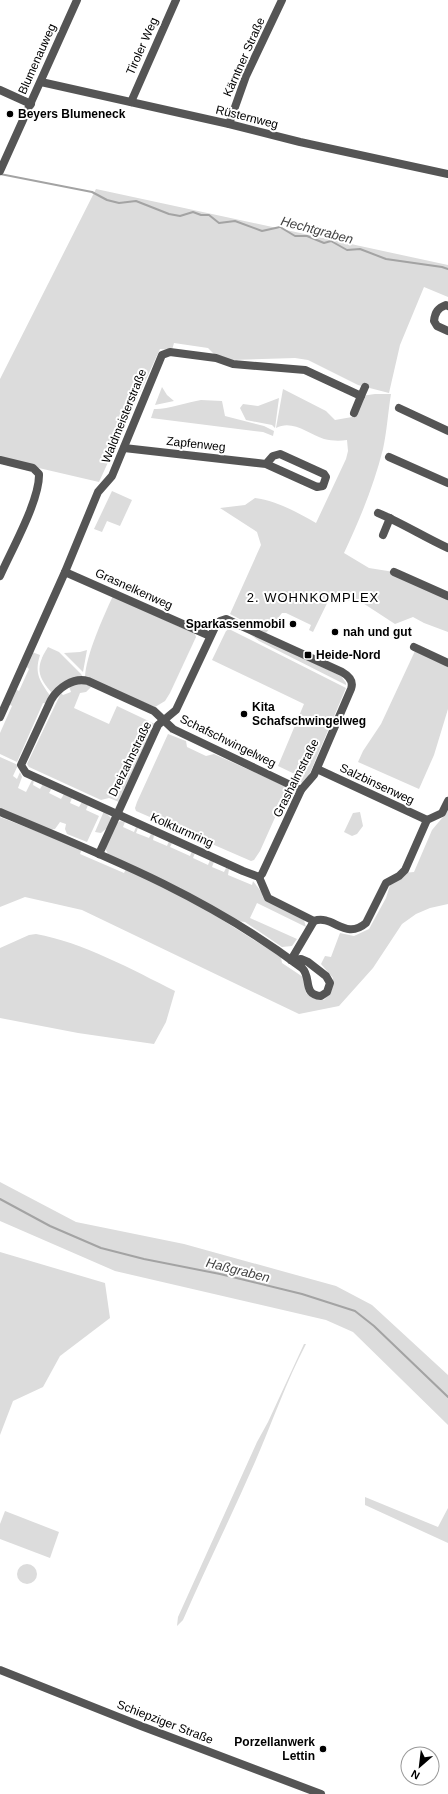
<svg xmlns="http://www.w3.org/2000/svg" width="448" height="1794" viewBox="0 0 448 1794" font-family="Arial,sans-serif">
  <rect width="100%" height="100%" fill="#fff"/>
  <g fill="#dcdcdc">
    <polygon points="96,189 448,265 448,297 424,287 400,345 389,393 358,385 308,360 295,358 231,360 214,354 208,348 174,343 172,350 160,349 99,482 0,459 0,379"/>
    <polygon points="162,387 167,395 174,401 155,405"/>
    <path d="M283,389L326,411L335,420L352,417L361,396L375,394H391C388,412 387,431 383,449C374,485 360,519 344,553L369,568L394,572L448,596V632L424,623L413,617L395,624L352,596L349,601L332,593L313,632L309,630L311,625L286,613H282L266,633L230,614L261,545L257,532L220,508L245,505L255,498C277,501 297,512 316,523L346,459L348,451L347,440C340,441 332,441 324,439C309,434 292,419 276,428Z"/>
    <polygon points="279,398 275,428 272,425 246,420 240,408 243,404 258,406"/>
    <path d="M201,400L222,401L225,416L264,426L274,431L273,436L263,432L151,418L154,409C165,410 188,402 201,400Z"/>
    <polygon points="112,491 132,500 120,526 107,521 102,532 94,529"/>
    <path d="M113,596L195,634L196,637L170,693L165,701L155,707L85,678C85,657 104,615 113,596Z"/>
    <polygon points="229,629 346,688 307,780 303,784 300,781 301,777 278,766 304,704 212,660 226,631"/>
    <polygon points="244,630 341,676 346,683 346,685 259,641"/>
    <path d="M48,647L59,652L81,674L83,677L53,694C37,677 35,667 48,647Z"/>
    <polygon points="87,650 83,672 64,653 80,652"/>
    <polygon points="415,651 448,666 448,709 434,755 419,789 358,762 363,751 381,724"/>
    <path d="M32,652L40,655C34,674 40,681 51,697L47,704L43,703L17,762L0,754V733L12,706L9,704L15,689L19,691L29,669L26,666Z"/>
    <polygon points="80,682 86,684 91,687 86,692 80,693 74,708 109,724 117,706 155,724 119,802 109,798 101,800 29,767 27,764 61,693 63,695 71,692 69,686"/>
    <polygon points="168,734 186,741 187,747 206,756 214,754 287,787 286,793 260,851 254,860 251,861 136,811 135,808 137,802"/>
    <polygon points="0,757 18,765 13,776 17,779 20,772 22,777 18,788 26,792 32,780 34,780 33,785 40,789 43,784 52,788 49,793 61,799 64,794 72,798 70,803 79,807 82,802 88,805 86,810 99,816 87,842 67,834 65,829 66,824 60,822 55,829 49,830 0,810"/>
    <polygon points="104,811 111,818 107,828 101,833 95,832"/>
    <polygon points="448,811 448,904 430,908 416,914 402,924 373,968 339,1006 299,1014 82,910 25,897 0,907 0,817 82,849 80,854 124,873 126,869 189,899 281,957 282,963 303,977 306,993 314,998 324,1000 331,992 333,978 321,964 325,956 331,957 340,933 354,936 369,929 386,898 390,885 403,873 414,872 432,830"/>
    <polygon points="360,812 363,826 357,834 352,836 344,832 353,813"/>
    <polygon points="120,821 125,822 123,827 134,832 136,827 138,828 136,833 149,838 151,834 154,835 153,840 167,846 169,841 172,843 170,847 190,856 192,851 195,853 193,858 208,865 210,860 214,862 212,867 224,872 226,868 229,869 228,875 252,885 253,881 269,902 304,920 306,927 257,903 250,918 297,939 292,946 282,947 245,922 237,921 108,854 106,850 106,846 116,824"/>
    <path d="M36,934C82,942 133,970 175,991L166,1022L154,1044L78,1033L0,1018V948L29,935Z"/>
    <polygon points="0,1182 76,1222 184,1244 336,1286 372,1305 448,1375 448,1425 353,1332 326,1320 115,1271 0,1221"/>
    <polygon points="0,1252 105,1283 110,1318 60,1356 43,1387 13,1401 0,1435"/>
    <path d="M304,1344H306C286,1382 272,1423 255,1462C232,1515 206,1567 183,1620L177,1626L178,1617L257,1442L268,1422Z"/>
    <polygon points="365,1497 438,1527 448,1508 448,1543 365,1505"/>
    <polygon points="5,1511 59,1532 50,1558 0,1539 0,1524"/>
    <circle cx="27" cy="1574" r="10"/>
  </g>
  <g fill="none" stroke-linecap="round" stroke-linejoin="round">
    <g stroke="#a3a3a3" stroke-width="2">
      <polyline points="0,174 92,192 107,200 119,203 136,201 169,214 180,216 193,212 201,215 209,215 219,223 235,221 262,231 280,227 295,236 307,236 324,243 331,241 347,250 360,249 386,259 442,267 448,269"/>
      <polyline points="0,1199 50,1226 101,1248 144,1259 220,1274 302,1294 355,1311 374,1326 448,1397"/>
    </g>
    <g stroke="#555" stroke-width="8">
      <polyline points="41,82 229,124 300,142 448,174"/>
      <polyline points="0,90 31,104"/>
      <polyline points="131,102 176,0"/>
      <polyline points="229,124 246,76 282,0"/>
      <polyline points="0,171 77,0"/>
      <path d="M448,306L446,305C438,308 435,312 434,321L437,326L448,331"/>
      <polyline points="399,408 448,431"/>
      <polyline points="354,413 361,396"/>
      <polyline points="124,448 266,464 317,487 323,486 326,477 324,474 280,454 273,456 266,464"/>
      <polyline points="389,457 448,483"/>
      <path d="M0,460L33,468L39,474C40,500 11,551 0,576"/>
      <path d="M378,513C402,523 424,537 448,548"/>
      <polyline points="383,535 390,518"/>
      <polyline points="65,572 210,636"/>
      <polyline points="394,572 448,596"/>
      <polyline points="414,647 448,663"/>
      <polyline points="0,717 65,572 98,492 112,476 162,355 170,352 216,358 233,364 305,370 361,396 365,387"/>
      <polyline points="317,769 427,820"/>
      <path d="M0,812C108,857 208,897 302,968C312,977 302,995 321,996L327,992L330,983L326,976L308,962L301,959L291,960"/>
      <path d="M99,854L158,725L176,710L216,625L220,621L226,619L342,672C349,676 354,681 351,689L314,775L301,790L262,874L259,877"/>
      <path d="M259,877L243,871L26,773L21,765L51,700C58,688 73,677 88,681L154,711L173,729L301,790"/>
      <polyline points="259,877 268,898 314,921"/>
      <path d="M291,960L314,921C333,914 345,941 366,923L386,883L399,876L405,870L427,820L442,813L448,801"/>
    </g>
    <polyline stroke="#555" stroke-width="8" points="0,1670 141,1726 321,1794"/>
  </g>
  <g fill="#000" stroke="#fff" stroke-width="1.5">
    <circle cx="10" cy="114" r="4"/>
    <circle cx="293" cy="624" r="4"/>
    <circle cx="335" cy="632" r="4"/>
    <rect x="304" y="651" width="8" height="8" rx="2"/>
    <circle cx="244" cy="714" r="4"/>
    <circle cx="323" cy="1749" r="4"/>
  </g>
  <g text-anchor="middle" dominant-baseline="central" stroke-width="4" stroke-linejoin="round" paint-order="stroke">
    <g font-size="12" fill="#000" stroke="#fff">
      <text transform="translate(142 46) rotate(-66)">Tiroler Weg</text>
      <text transform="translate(244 57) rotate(-66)">Kärntner Straße</text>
      <text transform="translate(37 59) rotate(-66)">Blumenauweg</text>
      <text transform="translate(247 117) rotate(14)">Rüsternweg</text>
      <text transform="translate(124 416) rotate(-68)">Waldmeisterstraße</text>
      <text transform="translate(196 444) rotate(6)">Zapfenweg</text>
      <text transform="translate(134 589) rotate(24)">Grasnelkenweg</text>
      <text transform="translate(228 741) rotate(26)">Schafschwingelweg</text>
      <text transform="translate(130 759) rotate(-64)">Dreizahnstraße</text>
      <text transform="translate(296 778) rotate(-63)">Grashalmstraße</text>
      <text transform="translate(377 784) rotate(25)">Salzbinsenweg</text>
      <text transform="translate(182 830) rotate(24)">Kolkturmring</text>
      <text transform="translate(165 1722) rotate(21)">Schiepziger Straße</text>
    </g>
    <g font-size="12" font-weight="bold" fill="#000" stroke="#fff" text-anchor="start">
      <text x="18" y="114">Beyers Blumeneck</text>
      <text x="285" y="624" text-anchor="end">Sparkassenmobil</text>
      <text x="343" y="632">nah und gut</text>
      <text x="316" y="655">Heide-Nord</text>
      <text x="252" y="707">Kita<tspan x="252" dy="14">Schafschwingelweg</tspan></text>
      <text x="315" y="1742" text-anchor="end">Porzellanwerk<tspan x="315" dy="14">Lettin</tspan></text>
    </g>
    <g font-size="13" font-style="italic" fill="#444" stroke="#fff">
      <text transform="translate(317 230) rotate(15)">Hechtgraben</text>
      <text transform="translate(238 1270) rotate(14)">Haßgraben</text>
    </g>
    <g font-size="13" letter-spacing="1" fill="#000" stroke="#fff">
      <text x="313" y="597">2. WOHNKOMPLEX</text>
    </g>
  </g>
  <g transform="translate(420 1766) rotate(208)"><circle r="19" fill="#ffffff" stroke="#999999"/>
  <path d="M0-3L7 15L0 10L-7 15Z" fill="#000000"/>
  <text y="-6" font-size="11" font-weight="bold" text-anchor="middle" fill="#000000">N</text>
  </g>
</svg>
